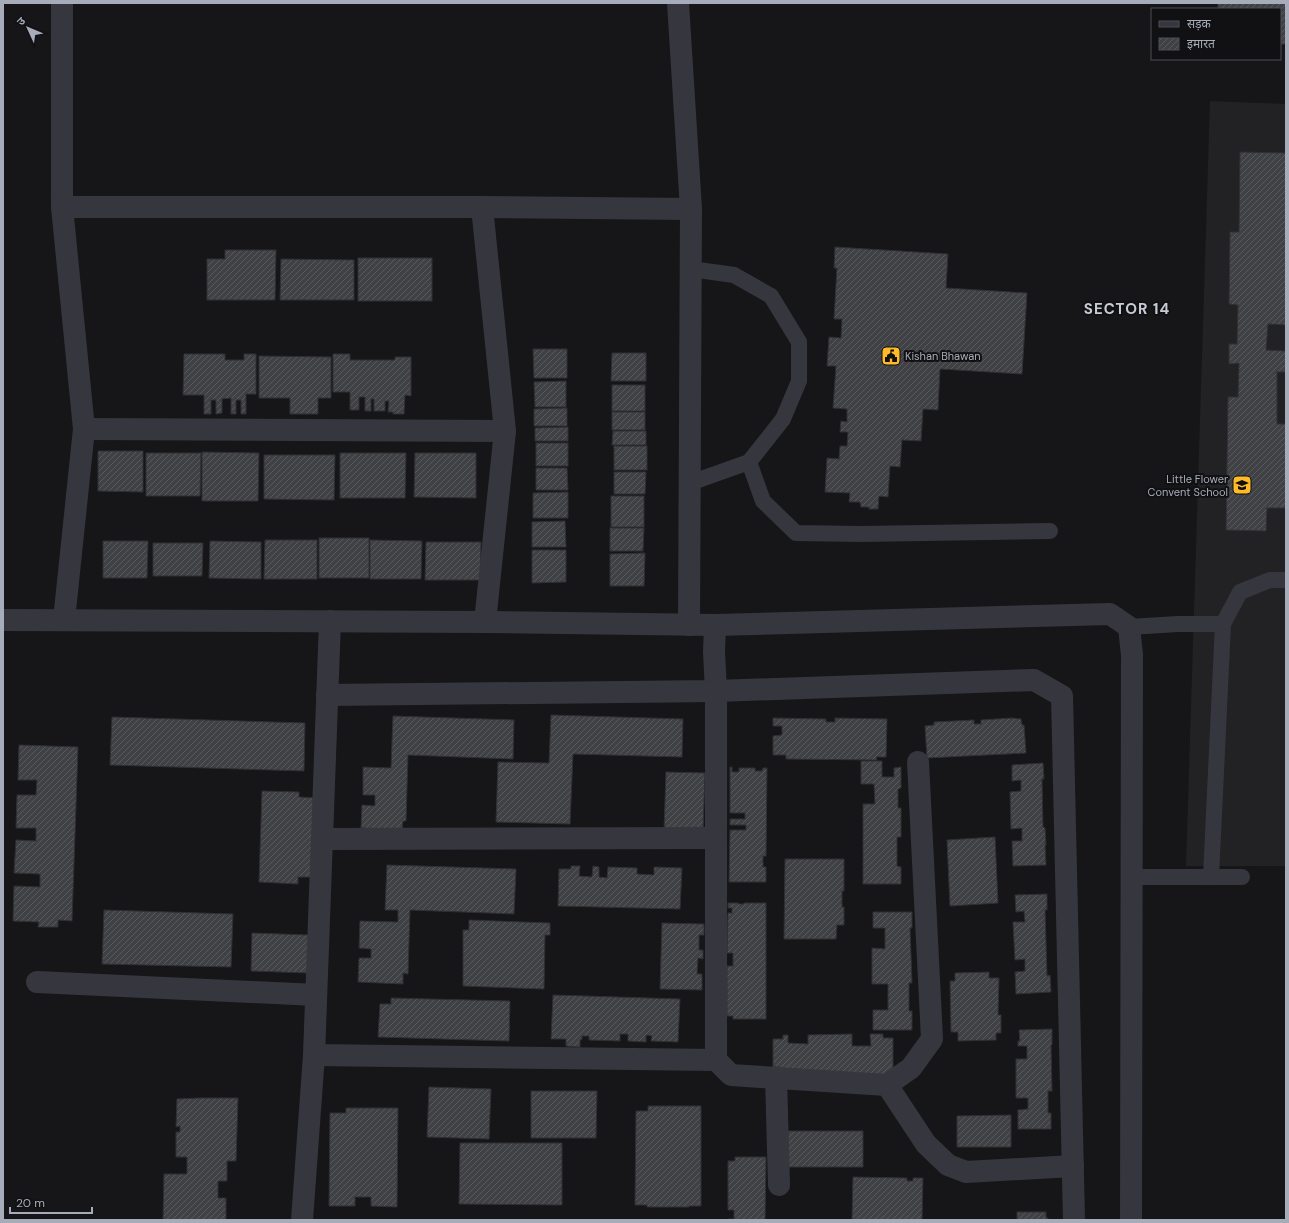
<svg xmlns="http://www.w3.org/2000/svg" width="1289" height="1223" viewBox="0 0 1289 1223" font-family="'DM Sans','Noto Sans Devanagari',sans-serif">
  <defs>
    <pattern id="building-hatch" width="6" height="6" patternUnits="userSpaceOnUse"><rect width="6" height="6" fill="#404145"/><path d="M-1 1l2-2M0 6l6-6M5 7l2-2" fill="none" stroke="#595a5e"/></pattern>
  </defs>
  <rect width="100%" height="100%" fill="#161618"/>
  <polygon fill="#222225" points="1210,101 1286,104 1286,866 1186,866"/>
  <g fill="url(#building-hatch)" stroke="#303034">
    <polygon points="1218,3 1286,3 1286,44 1280,44 1280,9 1218,9"/>
    <polygon points="1240,152 1286,153 1286,325 1268,324 1266,350 1286,351 1286,372 1277,372 1277,424 1286,424 1286,508 1267,508 1266,531 1226,530 1228,397 1238,397 1239,363 1229,364 1229,344 1237,344 1238,305 1229,304 1230,232 1239,232"/>
    <polygon points="835,247 948,254 946,288 1027,293 1022,374 940,369 938,410 923,409 921,441 902,440 900,467 890,466 888,497 879,496 878,509 869,509 869,507 861,507 860,502 849,502 850,493 825,492 827,458 839,459 840,446 847,446 848,432 840,432 841,421 847,422 847,409 833,408 836,366 827,366 829,337 841,338 842,319 834,319 837,268 834,268"/>
    <polygon points="225,250 276,250 275,300 207,300 207,259 225,259"/>
    <rect x="358" y="258" width="74" height="43"/>
    <polygon points="281,259 354,260 354,300 280,300"/>
    <polygon points="533,349 567,349 567,378 534,378"/>
    <polygon points="612,353 646,353 646,381 611,381"/>
    <polygon points="184,354 225,354 225,360 244,360 244,354 256,354 256,394 246,394 246,414 241,414 241,400 236,400 236,414 231,414 231,398 222,399 222,413 216,414 216,400 211,400 211,414 204,414 204,395 183,395"/>
    <polygon points="333,354 350,354 350,360 395,360 395,357 411,357 411,396 405,395 404,414 393,414 393,412 388,412 389,401 385,401 385,411 374,411 374,399 371,399 371,411 365,411 365,397 359,397 359,410 350,410 350,392 333,392"/>
    <polygon points="259,356 331,357 331,398 318,398 318,414 290,414 290,398 259,398"/>
    <polygon points="566,381 566,407 535,407 534,382"/>
    <rect x="612" y="385" width="33" height="26"/>
    <polygon points="567,408 567,426 534,426 534,409"/>
    <rect x="612" y="412" width="33" height="18"/>
    <polygon points="568,427 568,441 535,441 535,428"/>
    <polygon points="613,431 646,431 646,445 612,445"/>
    <rect x="536" y="443" width="32" height="23"/>
    <rect x="614" y="446" width="33" height="24"/>
    <polygon points="98,451 143,451 143,492 98,491"/>
    <polygon points="202,452 259,453 258,501 202,501"/>
    <polygon points="146,453 201,453 200,496 146,496"/>
    <polygon points="340,453 406,453 405,498 340,498"/>
    <polygon points="415,453 476,453 476,498 414,497"/>
    <polygon points="264,455 335,455 334,500 264,499"/>
    <polygon points="536,468 567,468 568,490 536,490"/>
    <polygon points="614,472 646,472 645,494 614,494"/>
    <polygon points="568,492 568,518 533,518 533,493"/>
    <rect x="611" y="496" width="33" height="31"/>
    <polygon points="565,521 566,547 532,547 532,522"/>
    <polygon points="610,528 644,528 643,551 610,551"/>
    <rect x="319" y="538" width="50" height="40"/>
    <polygon points="265,540 317,540 317,579 264,579"/>
    <polygon points="370,540 422,541 421,579 370,579"/>
    <polygon points="103,541 148,541 147,578 103,578"/>
    <polygon points="210,541 261,542 261,579 209,578"/>
    <polygon points="426,542 481,542 480,580 425,580"/>
    <polygon points="153,543 203,543 202,576 153,576"/>
    <polygon points="532,550 566,550 566,582 532,583"/>
    <polygon points="645,553 644,586 610,586 610,554"/>
    <polygon points="551,715 683,719 682,757 573,754 570,824 496,822 498,762 549,763"/>
    <polygon points="393,716 514,720 513,759 408,755 406,821 403,821 402,830 361,828 362,805 375,806 375,795 363,795 363,767 391,768"/>
    <polygon points="112,717 305,723 304,771 110,765"/>
    <polygon points="773,718 826,719 826,722 835,722 835,718 887,719 886,757 876,757 877,760 786,759 786,755 773,755 773,736 782,735 782,726 773,726"/>
    <polygon points="1012,718 1021,719 1022,725 1024,725 1026,753 927,758 925,726 934,725 934,722 974,720 974,724 981,724 981,720"/>
    <polygon points="19,745 78,747 72,921 58,920 58,927 38,927 39,922 13,921 14,886 40,887 40,874 14,873 16,840 36,841 36,828 16,828 17,795 36,795 37,780 18,780"/>
    <polygon points="861,761 882,761 882,777 894,777 894,768 901,767 901,788 898,789 898,808 901,808 901,837 897,837 897,866 901,867 901,884 863,884 863,804 875,804 874,784 861,784"/>
    <polygon points="1043,763 1044,779 1042,779 1043,827 1045,828 1046,845 1045,845 1046,865 1013,866 1012,841 1022,841 1022,828 1011,829 1010,792 1021,791 1021,780 1012,781 1012,765"/>
    <polygon points="730,767 732,767 732,772 739,772 739,768 755,768 755,771 762,771 763,768 767,768 766,856 763,856 763,867 766,867 766,882 729,882 730,830 746,830 746,825 730,825 730,819 745,819 745,813 730,813"/>
    <polygon points="666,772 705,773 703,832 664,831"/>
    <polygon points="262,791 299,792 299,797 315,798 319,877 298,877 298,884 259,882"/>
    <polygon points="995,837 998,903 950,906 947,840"/>
    <polygon points="785,859 844,859 844,891 842,891 842,907 844,907 844,925 837,925 836,939 784,939"/>
    <polygon points="387,865 516,869 514,914 410,910 408,974 403,973 403,984 358,982 359,958 371,958 371,949 359,948 360,921 398,922 398,910 385,910"/>
    <polygon points="571,866 580,866 579,876 592,877 593,866 599,867 599,877 607,878 608,867 637,868 637,874 654,875 654,867 682,868 680,909 558,906 559,869 571,869"/>
    <polygon points="1047,894 1047,910 1045,910 1047,976 1050,975 1051,992 1016,994 1015,972 1025,971 1025,959 1015,960 1013,922 1025,922 1024,911 1016,912 1015,895"/>
    <polygon points="728,903 738,903 739,904 744,904 744,903 766,903 766,1019 733,1019 733,1016 727,1016 727,966 733,966 733,953 727,953 728,913 732,913 732,908 728,908"/>
    <polygon points="104,910 233,914 231,967 102,964"/>
    <polygon points="873,912 912,912 912,928 910,928 912,983 909,983 909,1011 912,1011 912,1030 873,1030 873,1010 888,1010 888,984 872,984 872,948 885,949 885,928 873,928"/>
    <polygon points="469,920 550,923 550,935 545,935 544,989 463,986 463,930 469,930"/>
    <polygon points="662,923 704,924 704,935 699,935 699,950 703,950 703,959 698,958 697,974 702,974 702,990 660,989"/>
    <polygon points="252,933 309,935 308,973 251,971"/>
    <polygon points="989,972 989,978 999,978 998,1015 1001,1015 1001,1033 996,1033 996,1040 958,1041 958,1032 951,1032 950,981 955,981 955,973"/>
    <polygon points="553,995 680,999 678,1042 651,1041 652,1036 646,1035 646,1042 628,1041 628,1034 620,1034 620,1041 589,1040 589,1036 582,1036 582,1039 580,1040 580,1047 566,1046 566,1039 551,1039"/>
    <polygon points="391,998 510,1001 509,1041 378,1037 380,1004 391,1004"/>
    <polygon points="1052,1029 1052,1045 1051,1045 1052,1091 1048,1091 1048,1113 1051,1113 1051,1129 1018,1129 1018,1110 1028,1109 1028,1098 1016,1098 1016,1059 1027,1059 1027,1046 1018,1046 1018,1041 1020,1041 1019,1030"/>
    <polygon points="852,1034 852,1046 871,1046 870,1034 883,1034 883,1038 893,1038 893,1075 773,1074 773,1039 783,1039 783,1035 788,1035 788,1043 808,1044 808,1035"/>
    <polygon points="429,1087 491,1089 489,1139 427,1137"/>
    <polygon points="531,1091 597,1091 596,1138 531,1138"/>
    <polygon points="200,1098 238,1098 236,1161 227,1161 227,1181 218,1181 218,1198 226,1198 226,1220 163,1220 164,1174 187,1174 187,1157 176,1157 176,1132 180,1132 180,1126 176,1127 177,1099"/>
    <polygon points="648,1106 701,1106 701,1206 689,1206 689,1207 647,1207 647,1205 635,1205 636,1111 648,1111"/>
    <polygon points="346,1108 398,1108 397,1207 371,1206 371,1197 355,1197 355,1206 329,1206 330,1113 346,1113"/>
    <polygon points="1011,1115 1011,1147 957,1147 957,1116"/>
    <polygon points="788,1131 863,1131 863,1167 787,1167"/>
    <polygon points="460,1143 562,1143 562,1205 459,1204"/>
    <polygon points="735,1157 766,1157 765,1220 728,1220 728,1219 734,1219 734,1210 728,1210 728,1161 735,1161"/>
    <polygon points="853,1177 907,1178 907,1181 913,1181 913,1178 923,1178 922,1220 852,1220"/>
    <polygon points="1017,1212 1046,1212 1046,1218 1048,1218 1048,1220 1017,1220"/>
  </g>
  <g fill="none" stroke-linecap="round" stroke-linejoin="round">
    <g stroke="#36373e" stroke-width="16">
      <polyline points="749,462 763,501 796,533 861,534 1050,531"/>
      <polyline points="690,483 749,462 783,419 799,381 799,342 771,296 734,275 691,269"/>
      <polyline points="1129,627 1178,624 1223,624"/>
      <polyline points="1132,877 1242,877"/>
      <polyline points="1211,877 1223,624 1240,592 1270,580 1286,580"/>
    </g>
    <g stroke="#36373e" stroke-width="22">
      <polyline points="62,3 62,207 84,429 64,620"/>
      <polyline points="62,207 482,207 691,209"/>
      <polyline points="482,207 505,431 485,622"/>
      <polyline points="84,429 505,431"/>
      <polyline points="330,621 314,1055 716,1060 716,691 714,652 715,625"/>
      <polyline points="327,695 716,691 1034,680 1062,696 1074,1220"/>
      <polyline points="322,839 716,838"/>
      <polyline points="37,982 316,995"/>
      <polyline points="716,1060 731,1075 887,1085 911,1068 932,1039 918,762"/>
      <polyline points="776,1077 779,1185"/>
      <polyline points="887,1085 926,1144 948,1165 966,1172 1073,1166"/>
      <polyline points="302,1220 314,1055"/>
    </g>
    <g stroke="#36373e" stroke-width="22">
      <polyline points="678,3 691,209 689,625"/>
      <polyline points="3,620 485,622 715,625 1110,614 1129,627 1132,655 1131,1220"/>
    </g>
  </g>
  <defs>
    <symbol id="civic-square" viewBox="-11 -11 22 22"><rect x="-9" y="-9" width="18" height="18" rx="4" fill="#ffbb27" stroke="#111113"/><path d="M-.6-6.5H3V-4.5H.6V-3L4-1V1h2V6H-6V1h2V-1L-.6-3ZM-1.2 2.5V6h2.4V2.5Z" fill="#111"/></symbol>
    <symbol id="school-square" viewBox="-11 -11 22 22"><rect x="-9" y="-9" width="18" height="18" rx="4" fill="#ffbb27" stroke="#111113"/><path d="M0-5L7-2L0 1L-7-2ZM-4 1L0 2.5L4 1V4Q0 6-4 4Z" fill="#111"/></symbol>
  </defs>
  <g fill-rule="evenodd">
    <use href="#civic-square" x="880" y="345" width="22" height="22"/>
    <use href="#school-square" x="1231" y="474" width="22" height="22"/>
  </g>
  <g text-anchor="middle" dominant-baseline="central" stroke-width="4" stroke-linejoin="round" paint-order="stroke">
    <g font-size="11" fill="#a6acb9" stroke="#111113" text-anchor="start">
      <text x="905" y="356">Kishan Bhawan</text>
      <text x="1228" y="479" text-anchor="end">Little Flower<tspan x="1228" dy="13">Convent School</tspan></text>
    </g>
    <g font-size="15" font-weight="bold" letter-spacing="1" fill="#c8cbd5" stroke="#111113">
      <text x="1127" y="309">SECTOR 14</text>
    </g>
  </g>
  <rect width="1289" height="1223" fill="none" stroke="#a6acb9" stroke-width="8"/>
  <rect x="1151" y="8" width="130" height="52" fill="#111113" stroke="#4d4f55"/>
  <rect x="1159" y="21" width="20" height="6" fill="#36373e" stroke="#4d4f55"/>
  <text x="1187" y="28" font-size="12" fill="#a6acb9">सड़क</text>
  <rect x="1159" y="38" width="20" height="12" fill="url(#building-hatch)" stroke="#4d4f55"/>
  <text x="1187" y="48" font-size="12" fill="#a6acb9">इमारत</text>
  <g transform="translate(28 28) rotate(314)" stroke="#111113" stroke-width="3" paint-order="stroke">
  <path d="M0-3L7 15L0 10L-7 15Z" fill="#a6acb9"/>
  <text y="-6" font-size="11" font-weight="bold" text-anchor="middle" fill="#a6acb9">उ</text>
  </g>
  <path d="M10 1207v6h82v-6" fill="none" stroke="#a6acb9" stroke-width="2"/>
  <text x="16" y="1207" font-size="12" fill="#a6acb9" stroke="#111113" stroke-width="3" paint-order="stroke">20 m</text>
</svg>
